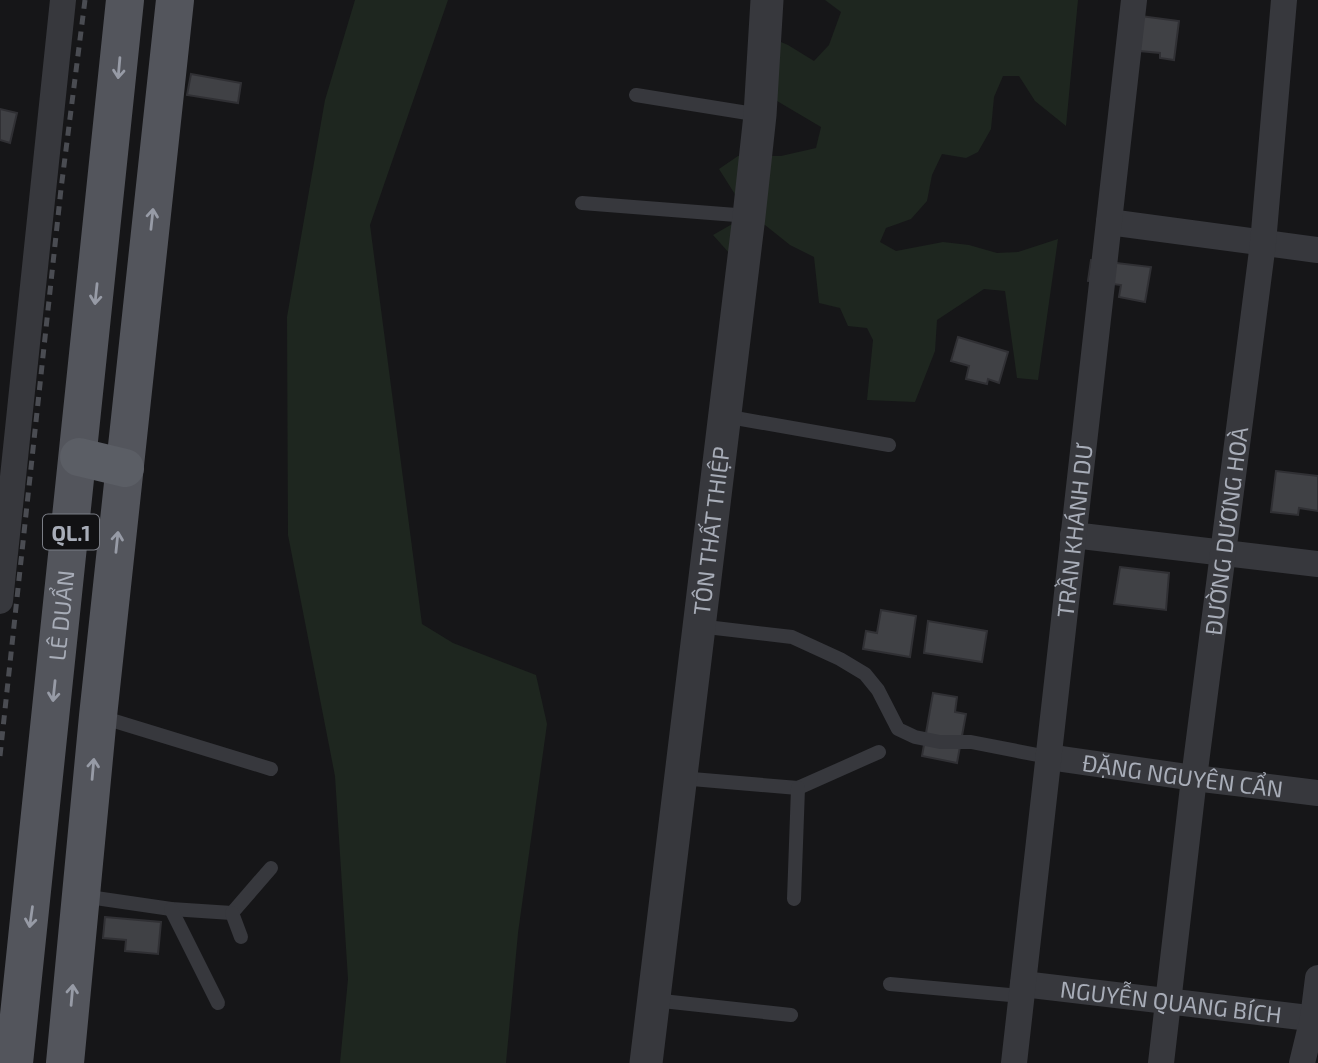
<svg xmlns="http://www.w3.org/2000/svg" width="1318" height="1063" viewBox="0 0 1318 1063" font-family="'Exo 2',sans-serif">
  <rect width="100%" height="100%" fill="#161618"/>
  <g fill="#1e261f">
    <polygon points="355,0 448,0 370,225 422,624 453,643 536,675 547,724 518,933 506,1063 340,1063 348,979 335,776 288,535 287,317 325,100"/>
    <polygon points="825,0 1078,0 1066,126 1035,101 1019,76 1003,76 994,97 991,129 978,152 966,158 942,154 932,175 927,201 911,219 886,228 880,242 896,251 943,242 969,245 997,253 1018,252 1058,239 1038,380 1017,378 1005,291 984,289 937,320 935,351 915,402 867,400 873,340 867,328 848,326 840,308 819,303 814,257 790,245 765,225 741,226 730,254 713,235 748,215 719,169 738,156 781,156 816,148 821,127 772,98 757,32 788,45 814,61 829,45 841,12"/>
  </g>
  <g fill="#404145" stroke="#303034" stroke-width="2">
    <polygon points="1133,15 1179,21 1174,60 1160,58 1160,53 1129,50"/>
    <polygon points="191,74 241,83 238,103 187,95"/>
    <polygon points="0,109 17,113 10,143 0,140"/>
    <polygon points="1091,260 1151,267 1145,302 1119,297 1121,285 1088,281"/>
    <polygon points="958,337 1008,352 999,383 988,379 987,384 966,379 969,366 951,361"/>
    <polygon points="1276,471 1318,476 1318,511 1299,508 1298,515 1271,512"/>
    <polygon points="1120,567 1169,573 1166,610 1114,604"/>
    <polygon points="881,610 916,616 910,657 863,649 866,631 877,633"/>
    <polygon points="928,621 987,631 982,662 924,653"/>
    <polygon points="933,693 957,697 955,712 966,714 957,763 922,756"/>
    <polygon points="105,917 161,922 158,954 125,951 126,940 103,938"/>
  </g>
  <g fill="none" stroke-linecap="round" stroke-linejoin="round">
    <g stroke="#37383d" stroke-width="14">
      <polyline points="636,95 760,115"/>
      <polyline points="582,203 749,216"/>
      <polyline points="724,416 889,445"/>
      <polyline points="698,626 792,637 840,659 865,674 878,690 898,729 915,737 940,742 971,742 1048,757"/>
      <polyline points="98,716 271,769"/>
      <polyline points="680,778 798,788 879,752"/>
      <polyline points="82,896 171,909 232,913"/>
      <polyline points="794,899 798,788"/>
      <polyline points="171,909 218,1003"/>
      <polyline points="232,913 271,868"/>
      <polyline points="232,913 241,937"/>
      <polyline points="890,984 1021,996"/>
      <polyline points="653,1000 791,1015"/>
    </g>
    <g stroke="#37383d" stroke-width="26">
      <polyline points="1109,222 1318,250"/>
      <polyline points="1073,535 1318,564"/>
      <polyline points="0,601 63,0"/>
      <path id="s1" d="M1048,757L1194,778L1318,793"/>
      <path id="s2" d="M1023,984L1318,1019"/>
      <path id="s3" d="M1014,1063L1134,0"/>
      <path id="s4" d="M1161,1063L1194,778L1263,243L1284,0"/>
      <polyline points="1302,1063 1313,1018 1318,978"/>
    </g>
    <path stroke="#37383d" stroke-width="33" id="s5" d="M646,1063L749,216L760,115L767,0"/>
    <g stroke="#53555c" stroke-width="38">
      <path id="s6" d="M14,1063L125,0"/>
      <polyline points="65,1063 98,716 175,0"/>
    </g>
    <polyline stroke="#5b5e65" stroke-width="38" points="79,457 125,468"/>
    <polyline stroke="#4a4c52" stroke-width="5" stroke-dasharray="9 7" stroke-linecap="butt" points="0,756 61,189 85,0"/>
  </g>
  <defs><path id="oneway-shaft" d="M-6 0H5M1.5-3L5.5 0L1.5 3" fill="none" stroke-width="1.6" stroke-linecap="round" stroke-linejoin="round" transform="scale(1.75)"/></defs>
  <g stroke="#979ba6">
    <use href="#oneway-shaft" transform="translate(119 68) rotate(95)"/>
    <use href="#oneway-shaft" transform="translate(152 219) rotate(-84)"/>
    <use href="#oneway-shaft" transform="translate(96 294) rotate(96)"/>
    <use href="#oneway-shaft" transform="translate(117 542) rotate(-84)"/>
    <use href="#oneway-shaft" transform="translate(54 691) rotate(96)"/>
    <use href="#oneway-shaft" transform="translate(93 769) rotate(-85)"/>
    <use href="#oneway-shaft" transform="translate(31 917) rotate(98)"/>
    <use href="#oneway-shaft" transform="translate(72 995) rotate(-85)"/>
  </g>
  <g text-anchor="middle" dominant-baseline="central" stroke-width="5" stroke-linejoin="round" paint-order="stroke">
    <rect fill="#111113" stroke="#7b7e86" stroke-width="2" x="43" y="514.5" width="56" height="35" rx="5"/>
    <g font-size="21" font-weight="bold" fill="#a8adb8">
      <text x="71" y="532">QL.1</text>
    </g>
    <g font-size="23" fill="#a8adb8" stroke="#111113">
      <text stroke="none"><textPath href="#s3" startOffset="536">TRẦN KHÁNH DƯ</textPath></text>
      <text stroke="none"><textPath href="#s5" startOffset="536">TÔN THẤT THIỆP</textPath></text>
      <text stroke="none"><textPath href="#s4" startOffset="536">ĐƯỜNG DƯƠNG HOÀ</textPath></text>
      <text stroke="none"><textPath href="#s6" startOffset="450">LÊ DUẨN</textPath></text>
      <text stroke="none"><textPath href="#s1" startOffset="136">ĐẶNG NGUYÊN CẨN</textPath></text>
      <text stroke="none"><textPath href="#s2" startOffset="149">NGUYỄN QUANG BÍCH</textPath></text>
    </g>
  </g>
</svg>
